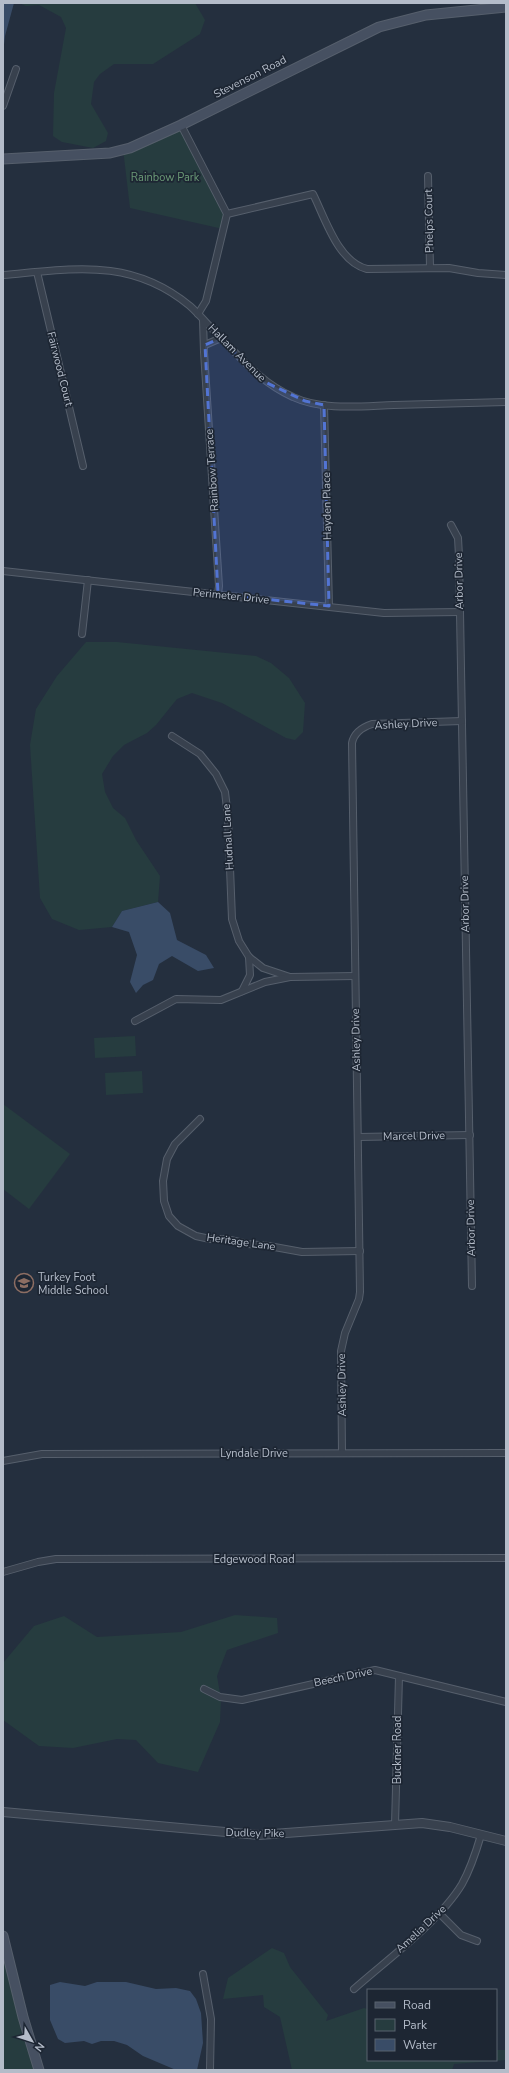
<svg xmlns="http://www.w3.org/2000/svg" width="509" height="2073" viewBox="0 0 509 2073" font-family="'Nunito Sans',sans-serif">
  <rect width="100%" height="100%" fill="#242f3e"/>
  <g fill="#263c3f">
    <polygon points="19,3 195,3 205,20 200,34 153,64 114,64 100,74 94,82 91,104 108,133 106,141 93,148 62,142 53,136 54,93 66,28 61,17 39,5 26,6"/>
    <polygon points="181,125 227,214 223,229 130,208 123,149"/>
    <polygon points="86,642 117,642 256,656 271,663 289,678 305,703 303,732 295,740 286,738 222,703 192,693 177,699 156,725 147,733 124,745 113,756 102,774 105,792 113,808 125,818 136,840 160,876 158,902 122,911 112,927 79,930 52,919 40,898 30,745 36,709 57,676"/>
    <polygon points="135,1036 136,1056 95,1058 94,1038"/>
    <polygon points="142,1071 143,1093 106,1095 105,1073"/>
    <polygon points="3,1104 70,1154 29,1209 3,1189"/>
    <polygon points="235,1615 277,1618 278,1633 227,1650 217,1676 221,1699 220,1722 198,1772 158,1763 136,1740 117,1739 73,1748 39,1746 3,1720 3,1663 34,1626 64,1616 97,1637 181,1632"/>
    <polygon points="3,1936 39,2070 3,2070"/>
    <polygon points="272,1948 284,1953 290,1967 328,2015 326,2021 364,2008 368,2009 368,2060 496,2060 496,2050 506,2050 506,2060 454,2064 452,2070 292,2070 280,2017 264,2007 263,1995 223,1999 228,1978"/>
  </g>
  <g fill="#394c67">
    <polygon points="3,3 14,3 5,36 3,53"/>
    <polygon points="158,902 170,913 177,940 206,955 214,968 198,971 172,956 159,964 153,980 143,985 136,993 130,982 137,955 129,932 112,927 122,911"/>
    <polygon points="60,1982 85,1986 97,1982 126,1982 156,1989 176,1988 190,1991 196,1999 201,2013 203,2043 197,2070 176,2070 143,2056 127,2045 114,2041 101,2041 92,2044 84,2041 65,2043 58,2039 50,2020 50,1985"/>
  </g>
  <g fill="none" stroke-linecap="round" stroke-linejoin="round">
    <defs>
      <g id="minor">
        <polyline points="3,106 16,69"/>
        <polyline points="181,125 227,214 206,301 198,314"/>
        <polyline points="428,176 430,267"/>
        <path d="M227,214L313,194C325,218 338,262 367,269L449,268L478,273L506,275"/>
        <polyline points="37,272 83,466"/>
        <path d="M3,275C73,269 131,257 190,306C200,315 208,325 217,334C241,358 261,383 293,397C323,411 362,406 394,405C432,404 469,403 506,402"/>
        <polyline points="203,320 204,352 219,586 218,594"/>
        <polyline points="205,345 221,338"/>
        <polyline points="324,405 329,606"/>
        <polyline points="451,525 458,538 459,556 472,1286"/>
        <polyline points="3,571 384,613 460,612"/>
        <polyline points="82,634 88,580"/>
        <polyline points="172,736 200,754 216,774 225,792 228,817 232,919 239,941 249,957 263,968 290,977"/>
        <polyline points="242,991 250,975 249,957"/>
        <polyline points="135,1021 176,999 221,1000 265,982 290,977 355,976"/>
        <polyline points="200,1119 175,1144 167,1159 163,1181 164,1201 169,1216 178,1226 196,1236 210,1239 226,1239 248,1244 269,1246 302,1252 360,1251"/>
        <polyline points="358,1137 470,1135"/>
        <path d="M342,1453L341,1351L345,1333L359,1299L360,1292L352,743C354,733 363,727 372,724L462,721"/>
        <polyline points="3,1461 42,1454 506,1453"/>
        <polyline points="3,1572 38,1562 56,1559 506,1558"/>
        <polyline points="204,1689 220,1697 242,1700 375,1670 506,1702"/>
        <polyline points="395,1825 399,1676"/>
        <polyline points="439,1913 461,1935 477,1941"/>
        <polyline points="203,1974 211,2019 210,2070"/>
        <path d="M354,1989C388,1959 440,1921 462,1884C471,1868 476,1852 481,1835"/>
      </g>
      <polyline id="tertiary" points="3,1812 259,1835 422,1823 450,1827 506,1841"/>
      <g id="secondary">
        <polyline points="3,159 110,153 130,148 181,125 379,27 426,15 506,7"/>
        <polyline points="3,1936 23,2017 39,2070"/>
      </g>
    </defs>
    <use href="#minor" stroke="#565f6c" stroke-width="8"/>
    <use href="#tertiary" stroke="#565f6c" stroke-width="10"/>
    <use href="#secondary" stroke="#565f6c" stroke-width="11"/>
    <use href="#minor" stroke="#38414e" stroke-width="6"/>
    <use href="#tertiary" stroke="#38414e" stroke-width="8"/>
    <use href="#secondary" stroke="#465061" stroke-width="9"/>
  </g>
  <path fill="#5274d3" fill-opacity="0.2" stroke="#5274d3" stroke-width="3" stroke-dasharray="8 5" stroke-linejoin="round" d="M221,338L263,381L305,401L324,405L329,606L218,594L205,345Z"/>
  <defs>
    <symbol id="school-ring" viewBox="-11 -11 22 22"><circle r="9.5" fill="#1d2633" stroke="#8d6e63" stroke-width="1.5"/><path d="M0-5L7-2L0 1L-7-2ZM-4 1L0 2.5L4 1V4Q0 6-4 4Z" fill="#8d6e63"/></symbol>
  </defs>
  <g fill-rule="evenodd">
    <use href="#school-ring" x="13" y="1272" width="22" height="22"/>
  </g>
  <g text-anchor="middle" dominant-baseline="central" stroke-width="3.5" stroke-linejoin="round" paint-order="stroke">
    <g font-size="11" fill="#b4bcc9" stroke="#1d2633">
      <text transform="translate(250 77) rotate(-27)">Stevenson Road</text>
      <text transform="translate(429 221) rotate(-91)">Phelps Court</text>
      <text transform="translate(237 353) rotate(45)">Hallam Avenue</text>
      <text transform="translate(60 369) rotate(76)">Fairwood Court</text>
      <text transform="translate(212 470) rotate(-94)">Rainbow Terrace</text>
      <text transform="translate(327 506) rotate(-91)">Hayden Place</text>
      <text transform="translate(459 581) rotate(-91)">Arbor Drive</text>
      <text transform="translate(231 596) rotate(6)">Perimeter Drive</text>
      <text transform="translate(406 724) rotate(-3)">Ashley Drive</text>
      <text transform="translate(228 837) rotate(-93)">Hudnall Lane</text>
      <text transform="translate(465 904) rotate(-91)">Arbor Drive</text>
      <text transform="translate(356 1040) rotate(-91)">Ashley Drive</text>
      <text transform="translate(414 1136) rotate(-1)">Marcel Drive</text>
      <text transform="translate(471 1228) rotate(-91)">Arbor Drive</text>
      <text transform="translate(241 1242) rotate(8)">Heritage Lane</text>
      <text transform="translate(342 1385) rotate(-91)">Ashley Drive</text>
      <text x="254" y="1453">Lyndale Drive</text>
      <text x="254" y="1559">Edgewood Road</text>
      <text transform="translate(343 1677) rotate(-12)">Beech Drive</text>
      <text transform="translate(397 1750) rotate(-90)">Buckner Road</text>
      <text transform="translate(255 1833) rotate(1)">Dudley Pike</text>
      <text transform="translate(421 1929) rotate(-43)">Amelia Drive</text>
    </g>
    <g font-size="11" fill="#6b9a76" stroke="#1d2633">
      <text x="165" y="177">Rainbow Park</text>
    </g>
    <g font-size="11" fill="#b4bcc9" stroke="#1d2633" text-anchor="start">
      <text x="38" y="1277">Turkey Foot<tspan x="38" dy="13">Middle School</tspan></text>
    </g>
  </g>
  <rect width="509" height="2073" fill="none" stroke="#b4bcc9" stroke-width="8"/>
  <rect x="367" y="1989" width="130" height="72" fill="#1d2633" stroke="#59626f"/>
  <rect x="375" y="2002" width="20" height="6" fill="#465061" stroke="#59626f"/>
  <text x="403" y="2009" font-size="12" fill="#b4bcc9">Road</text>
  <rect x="375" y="2019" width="20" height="12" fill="#263c3f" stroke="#59626f"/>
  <text x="403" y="2029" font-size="12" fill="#b4bcc9">Park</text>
  <rect x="375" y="2039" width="20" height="12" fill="#394c67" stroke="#59626f"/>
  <text x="403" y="2049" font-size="12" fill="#b4bcc9">Water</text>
  <g transform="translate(32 2041) rotate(129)" stroke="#1d2633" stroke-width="3" paint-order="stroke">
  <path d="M0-3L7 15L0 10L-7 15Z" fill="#b4bcc9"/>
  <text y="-6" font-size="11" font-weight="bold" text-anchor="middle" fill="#b4bcc9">N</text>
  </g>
</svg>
